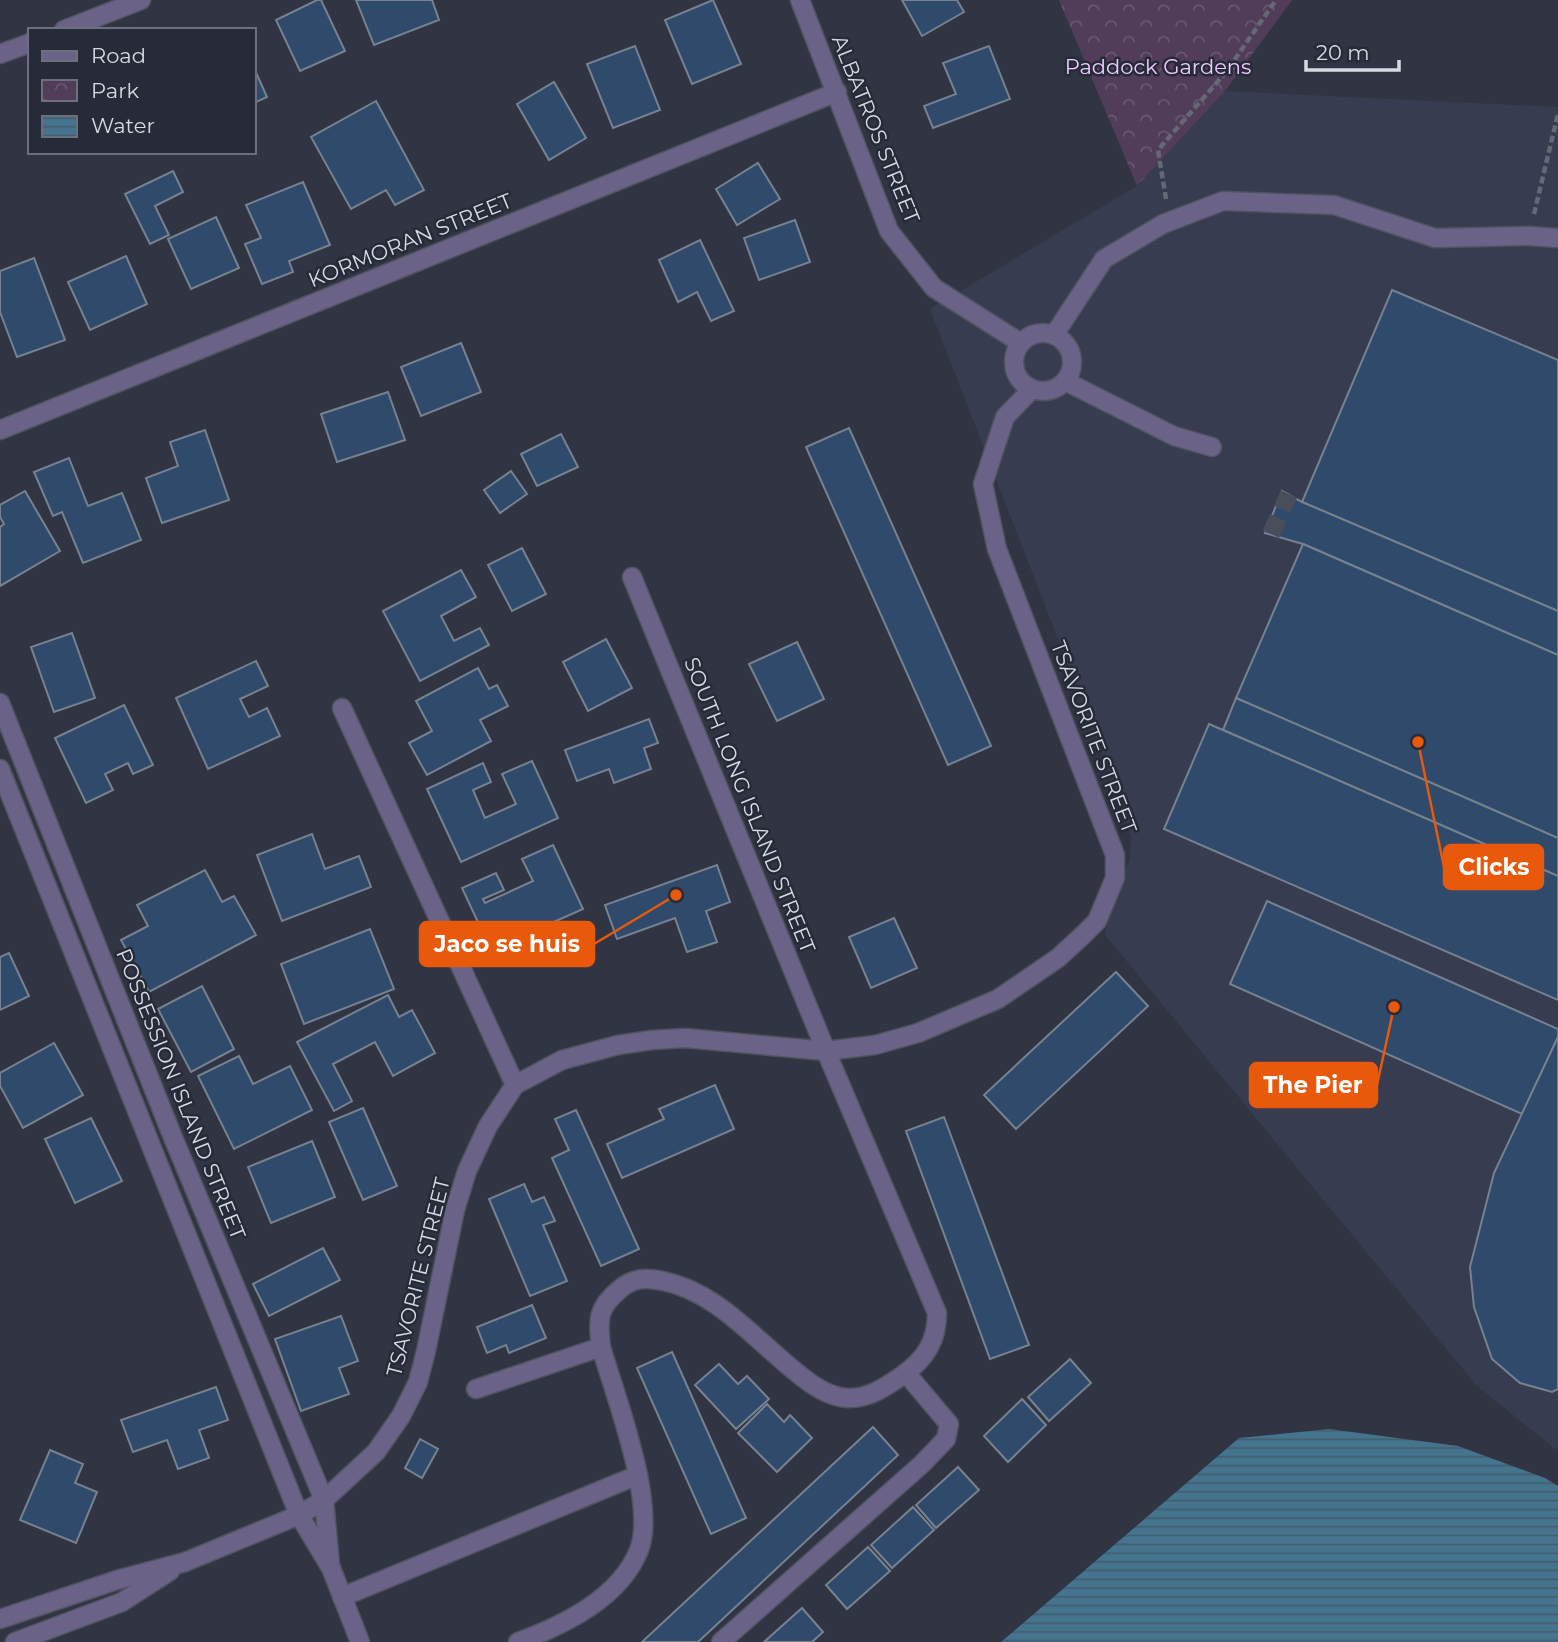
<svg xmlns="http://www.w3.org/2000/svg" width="1558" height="1642" viewBox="0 0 1558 1642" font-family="Montserrat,sans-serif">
  <defs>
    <pattern id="park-crowns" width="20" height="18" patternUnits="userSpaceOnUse" patternTransform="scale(1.75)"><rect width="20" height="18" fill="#513c5a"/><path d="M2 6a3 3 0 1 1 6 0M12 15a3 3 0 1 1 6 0" fill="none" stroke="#695872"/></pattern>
    <pattern id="water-rules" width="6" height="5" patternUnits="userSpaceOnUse" patternTransform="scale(1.75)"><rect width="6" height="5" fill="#45748e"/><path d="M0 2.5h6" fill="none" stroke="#435d6d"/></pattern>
  </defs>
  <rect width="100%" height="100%" fill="#313442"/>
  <polygon fill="#383c51" points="1225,91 1558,107 1558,1451 1476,1385 1105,935 1111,903 1130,859 1131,838 1124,809 930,309 1137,186"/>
  <polygon fill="url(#park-crowns)" points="1059,0 1292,0 1225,91 1137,186"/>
  <polygon fill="url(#water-rules)" points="1329,1429 1458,1446 1545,1478 1558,1486 1558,1642 1001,1642 1239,1438"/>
  <g fill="#2f4a6b" stroke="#778291" stroke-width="2">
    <polygon points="317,0 321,0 345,51 300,71 276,20"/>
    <polygon points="356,0 432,0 439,20 374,45"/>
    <polygon points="713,0 741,64 692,84 665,20"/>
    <polygon points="902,0 957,0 964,12 922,36"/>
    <polygon points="635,46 660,110 613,128 587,64"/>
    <polygon points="989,46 1010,99 933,128 924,106 956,94 943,63"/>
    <polygon points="254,68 267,97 254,103"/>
    <polygon points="554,82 586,138 549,160 517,104"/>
    <polygon points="376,101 424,190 395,205 386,190 351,209 311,137"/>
    <polygon points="758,163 780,199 737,225 716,189"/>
    <polygon points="173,171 183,192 155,206 169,235 150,244 125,194"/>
    <polygon points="303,182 330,245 289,261 293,272 262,284 245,244 261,238 246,205"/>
    <polygon points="216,217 239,268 191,289 168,239"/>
    <polygon points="795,220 810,262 759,280 744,238"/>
    <polygon points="700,240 734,311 711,321 697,292 678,302 659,260"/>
    <polygon points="126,256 147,304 90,330 68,282"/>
    <polygon points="34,258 65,340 17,357 0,312 0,271"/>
    <polygon points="1392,290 1558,360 1558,611 1302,502"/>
    <polygon points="461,343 481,392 421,416 401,367"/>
    <polygon points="388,392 405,440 337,462 321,414"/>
    <polygon points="849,428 991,746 948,765 806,447"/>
    <polygon points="205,430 229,500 162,523 146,478 178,466 170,442"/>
    <polygon points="561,434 578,467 537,486 521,454"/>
    <polygon points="69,458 88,506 122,493 141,540 83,563 62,512 53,516 34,472"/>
    <polygon points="511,471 527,494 500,513 484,490"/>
    <polygon points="25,491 60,551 0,586 0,527 4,524 0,517 0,505"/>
    <polygon points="1282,491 1302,502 1558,611 1558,655 1303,544 1265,533"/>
    <polygon points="1303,544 1558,655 1558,838 1236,698"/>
    <polygon points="522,548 546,594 512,611 488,565"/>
    <polygon points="461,570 476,597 441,616 454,641 480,628 489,645 420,681 383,611"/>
    <polygon points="72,633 95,698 54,712 31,647"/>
    <polygon points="606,639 632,688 588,711 563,662"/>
    <polygon points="797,642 824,699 777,721 749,664"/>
    <polygon points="256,661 268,686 240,699 249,717 267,708 280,736 208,769 176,698"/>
    <polygon points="478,668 489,689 497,685 508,706 480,720 491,741 427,775 409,743 432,731 416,701"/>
    <polygon points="1236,698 1558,838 1558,876 1223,730"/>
    <polygon points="124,705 153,765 133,774 128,763 105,774 113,790 86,803 55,738"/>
    <polygon points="649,719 658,743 644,748 651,769 614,783 609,769 577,781 565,750"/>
    <polygon points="1209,724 1558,876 1558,1000 1164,829"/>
    <polygon points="532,761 558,818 461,862 427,789 483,763 491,782 473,790 485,818 516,804 502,774"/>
    <polygon points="312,834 325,869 359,856 371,887 282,921 257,855"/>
    <polygon points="553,845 583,909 491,950 462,888 496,873 504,890 483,899 485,903 533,881 522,859"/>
    <polygon points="717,865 730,902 706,911 717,942 687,952 675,918 617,939 605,905"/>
    <polygon points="205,870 222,902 234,896 256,935 149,992 121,940 148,926 137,905"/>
    <polygon points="1267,901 1558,1029 1558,1037 1522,1114 1230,984"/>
    <polygon points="894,918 917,968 871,988 849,937"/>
    <polygon points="370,929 394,989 304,1024 281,964"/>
    <polygon points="9,953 29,996 0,1010 0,957"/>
    <polygon points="1116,972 1148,1006 1016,1129 984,1095"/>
    <polygon points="202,986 234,1049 191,1072 158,1009"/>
    <polygon points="388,995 399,1017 412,1010 435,1053 393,1076 375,1042 333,1064 352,1101 334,1111 297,1042"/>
    <polygon points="1558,1037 1558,1389 1552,1392 1520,1383 1492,1359 1474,1307 1470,1267 1494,1173"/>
    <polygon points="54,1043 83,1095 23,1128 0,1086 0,1073"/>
    <polygon points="239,1056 253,1084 290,1066 312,1110 234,1149 198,1076"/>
    <polygon points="715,1085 734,1129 622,1178 607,1144 664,1119 659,1109"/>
    <polygon points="363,1108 397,1186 363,1200 329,1122"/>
    <polygon points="576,1110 639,1249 601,1266 552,1158 569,1150 555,1119"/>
    <polygon points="944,1117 1029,1345 990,1359 906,1131"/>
    <polygon points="91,1118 122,1181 75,1203 45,1139"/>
    <polygon points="312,1141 335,1197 271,1223 248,1167"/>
    <polygon points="524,1184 532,1202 544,1197 555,1221 543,1225 567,1281 530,1296 489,1199"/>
    <polygon points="323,1248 340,1280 269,1316 253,1284"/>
    <polygon points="532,1305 546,1338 509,1353 506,1345 487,1353 477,1327"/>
    <polygon points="341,1316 358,1361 339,1368 349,1394 301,1411 275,1339"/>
    <polygon points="672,1352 746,1518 711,1534 637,1368"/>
    <polygon points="1070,1359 1091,1383 1049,1421 1028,1397"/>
    <polygon points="719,1364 738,1384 747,1376 769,1399 736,1429 695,1385"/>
    <polygon points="216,1387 228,1420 199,1430 209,1458 178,1469 167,1440 133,1452 121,1420"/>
    <polygon points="1022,1399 1046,1425 1008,1462 984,1436"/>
    <polygon points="767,1404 784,1422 790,1415 812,1438 777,1472 738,1433"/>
    <polygon points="873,1427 898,1455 698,1642 642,1642"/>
    <polygon points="420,1439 438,1449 422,1478 405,1468"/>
    <polygon points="50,1450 83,1464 75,1483 97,1492 76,1543 20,1520"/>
    <polygon points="958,1467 979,1490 936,1528 916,1505"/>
    <polygon points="913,1507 934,1530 892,1568 871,1545"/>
    <polygon points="868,1547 890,1571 847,1609 826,1585"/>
    <polygon points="802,1608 823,1632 812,1642 764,1642"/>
  </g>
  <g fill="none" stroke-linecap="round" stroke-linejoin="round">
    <polyline stroke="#4a4d5a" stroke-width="18" stroke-dasharray="18 9" stroke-linecap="butt" points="1271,534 1289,494"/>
    <defs>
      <g id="minor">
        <polyline points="800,0 889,231 934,288 1021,343"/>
        <polyline points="64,30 141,0"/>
        <polyline points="0,54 30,43"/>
        <circle cx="1043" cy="362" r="29"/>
        <polyline points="1054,335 1104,259 1163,224 1223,201 1334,205 1435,238 1529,236 1558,238"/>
        <polyline points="1065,381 1174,436 1212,447"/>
        <polyline points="0,430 837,92"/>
        <polyline points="0,703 172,1135 324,1500 330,1564"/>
        <polyline points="342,708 515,1085"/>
        <polyline points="0,769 299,1515 331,1568 360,1642"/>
        <polyline points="476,1389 601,1347"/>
        <polyline points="342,1597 638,1475"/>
        <polyline points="0,1619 117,1580 185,1562 299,1515 324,1500 376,1452 401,1416 418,1382 426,1351 455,1210 467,1171 488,1126 515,1085 562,1060 618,1045 652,1040 685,1038 826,1051 875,1045 918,1033 998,999 1058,958 1082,936 1097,921 1115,878 1115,855 997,549 983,484 1005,417 1032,389"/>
        <polyline points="15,1642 122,1602 170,1571"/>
        <path d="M518,1642C564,1625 620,1598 639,1550C657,1504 615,1395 601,1347C598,1320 597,1308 619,1290C632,1278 646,1277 663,1281C714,1291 751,1335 790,1367C804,1379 821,1393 840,1397C864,1402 884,1388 903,1375C926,1358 937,1341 937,1313L826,1051L632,577"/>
        <polyline points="721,1642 922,1464 946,1439 949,1424 906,1373"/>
      </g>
    </defs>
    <use href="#minor" stroke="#4f525f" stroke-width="21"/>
    <g stroke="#656875" stroke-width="4.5" stroke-dasharray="7 3.5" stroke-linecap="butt">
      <polyline points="1166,199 1158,150 1226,72 1276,0"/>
      <polyline points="1534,214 1558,114"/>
    </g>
    <use href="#minor" stroke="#6b6387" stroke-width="18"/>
  </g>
  <g text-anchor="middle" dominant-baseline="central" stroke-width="5" stroke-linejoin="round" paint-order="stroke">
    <g font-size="21" fill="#edcbfd" stroke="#272a38">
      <text x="1158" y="66">Paddock Gardens</text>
    </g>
    <g font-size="21" fill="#d7dae3" stroke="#272a38">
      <text transform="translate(876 129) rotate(68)">ALBATROS STREET</text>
      <text transform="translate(410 240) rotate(-22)">KORMORAN STREET</text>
      <text transform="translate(1094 737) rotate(69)">TSAVORITE STREET</text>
      <text transform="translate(750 805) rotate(68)">SOUTH LONG ISLAND STREET</text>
      <text transform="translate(181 1094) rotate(68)">POSSESSION ISLAND STREET</text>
      <text transform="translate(418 1277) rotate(-76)">TSAVORITE STREET</text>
    </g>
  </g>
  <path fill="none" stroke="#e8590c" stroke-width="2.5" d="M1418 742L1444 867M676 895L594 944M1394 1007L1377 1085"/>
  <g fill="#e8590c" stroke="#272a38" stroke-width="2.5">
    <circle cx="1418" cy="742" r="7"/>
    <circle cx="676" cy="895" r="7"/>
    <circle cx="1394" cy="1007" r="7"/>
  </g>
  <g fill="#e8590c" stroke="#e8590c" stroke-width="2.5">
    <rect x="1444" y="845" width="99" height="44" rx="7"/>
    <rect x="420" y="922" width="174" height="44" rx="7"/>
    <rect x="1250" y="1063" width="127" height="44" rx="7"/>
  </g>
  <g font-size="23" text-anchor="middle" font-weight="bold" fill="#fff">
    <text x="1494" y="875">Clicks</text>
    <text x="507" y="952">Jaco se huis</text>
    <text x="1313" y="1093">The Pier</text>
  </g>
  <rect x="28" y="28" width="228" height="126" fill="#272a38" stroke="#6d707c" stroke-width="2"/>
  <rect x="42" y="51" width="35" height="10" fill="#6b6387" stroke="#6d707c" stroke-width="2"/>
  <text x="91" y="63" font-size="21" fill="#d7dae3">Road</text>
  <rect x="42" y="80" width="35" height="21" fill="url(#park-crowns)" stroke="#6d707c" stroke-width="2"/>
  <text x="91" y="98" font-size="21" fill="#d7dae3">Park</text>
  <rect x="42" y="116" width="35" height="21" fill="url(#water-rules)" stroke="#6d707c" stroke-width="2"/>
  <text x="91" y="133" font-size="21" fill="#d7dae3">Water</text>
  <path d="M1306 60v10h93v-10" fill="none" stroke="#d7dae3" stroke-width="3.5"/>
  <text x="1316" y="60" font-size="21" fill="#d7dae3" stroke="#272a38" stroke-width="5" paint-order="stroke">20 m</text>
</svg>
